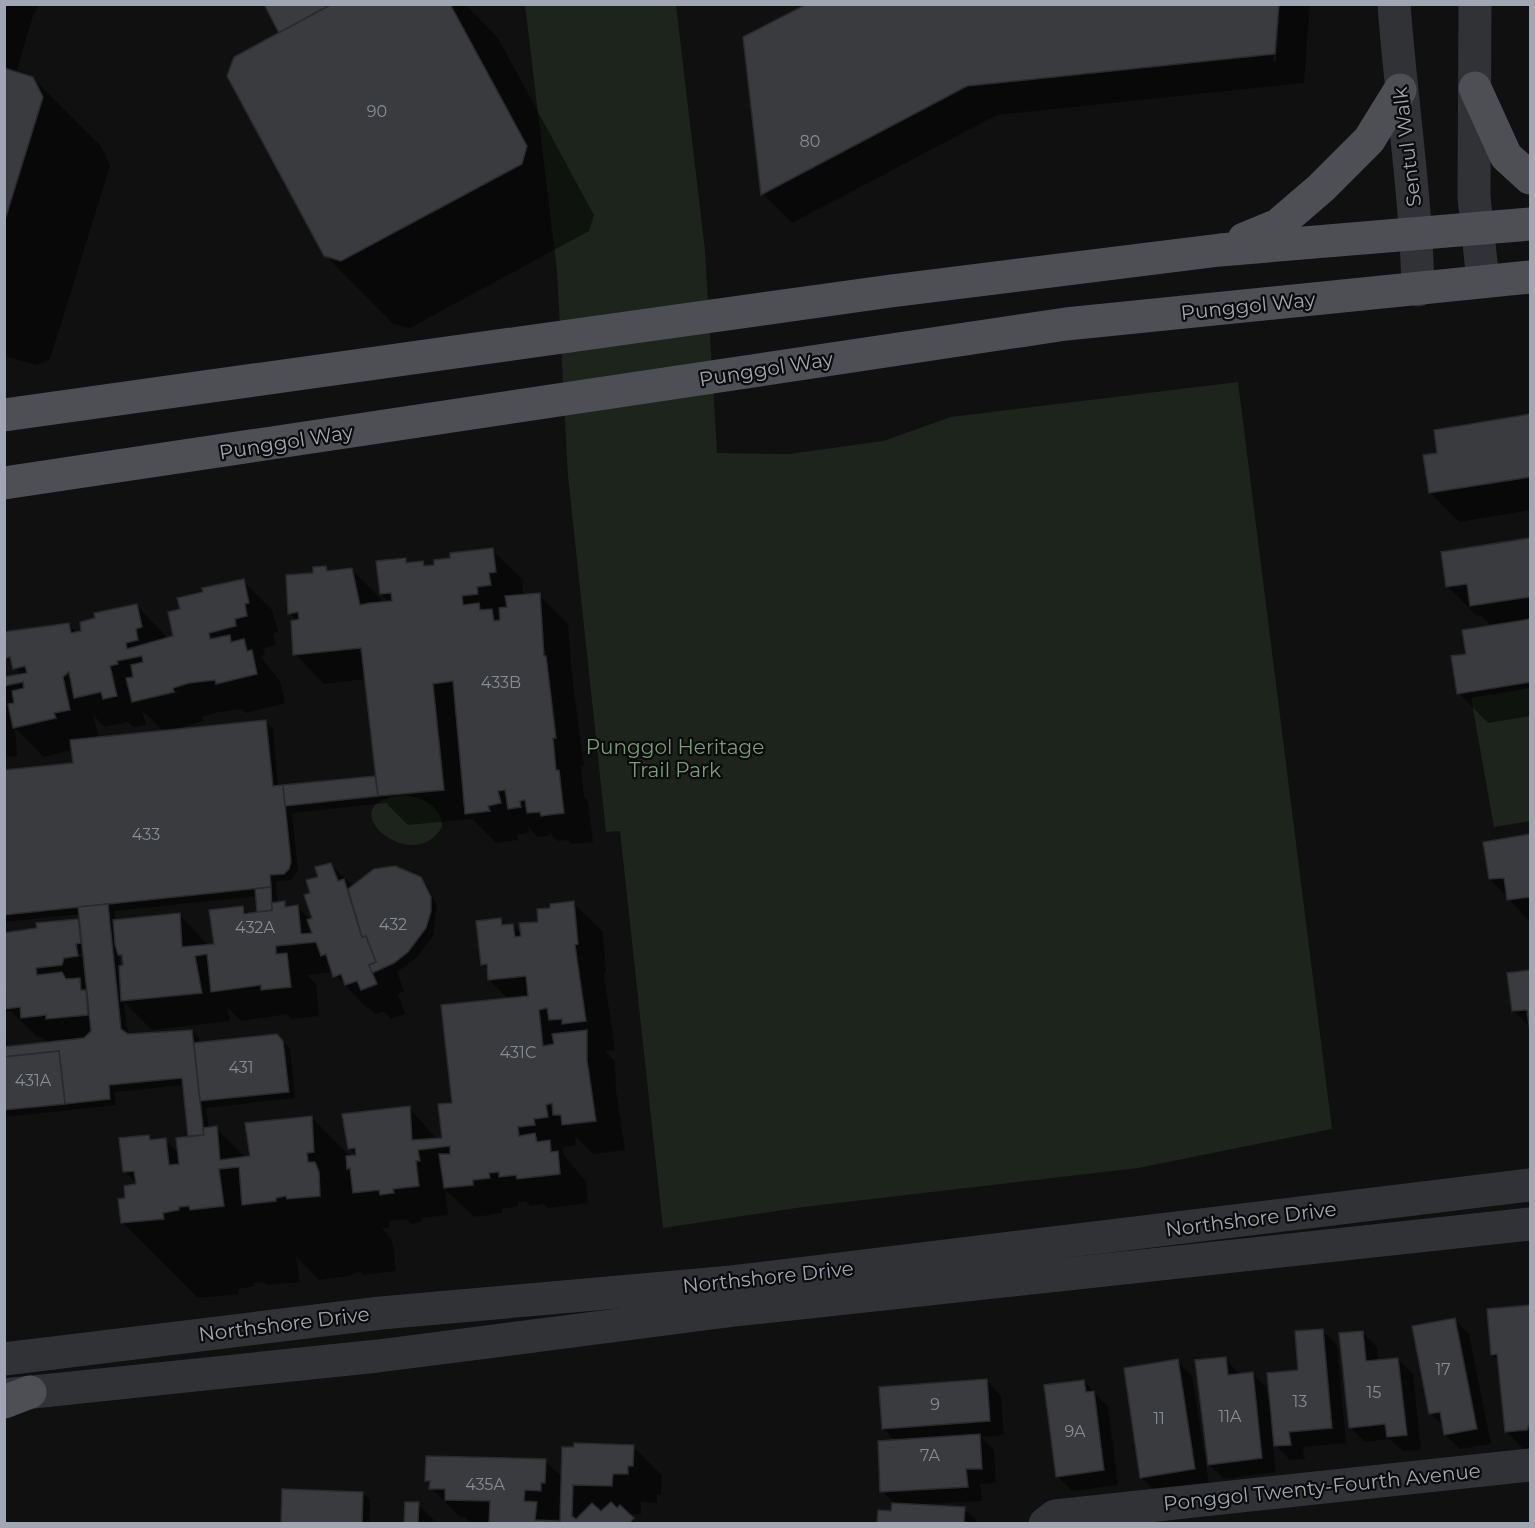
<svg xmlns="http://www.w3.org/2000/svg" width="1535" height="1528" viewBox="0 0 1535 1528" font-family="Montserrat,sans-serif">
  <rect width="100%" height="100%" fill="#101011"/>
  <g fill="#1c241c">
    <polygon points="525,5 676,5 705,250 717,453 789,454 883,441 951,417 1238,382 1332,1129 1138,1168 803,1207 663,1228 620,831 606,832 568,476 557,271"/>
    <polygon points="1530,688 1530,821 1494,827 1471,698"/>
    <path d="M408,795C425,800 442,807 442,827C412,880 321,799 408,795Z"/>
  </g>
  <g fill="#0007" fill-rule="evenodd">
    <polygon points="4,4 40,4 33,16 16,73 33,78 101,146 110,166 50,359 37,365 4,356"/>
    <polygon points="265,4 465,4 498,38 594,215 589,231 410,328 393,324 325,255 282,33"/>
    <polygon points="1277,4 1273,61 1276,62 1280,4 1310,4 1304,83 997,115 792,223 763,194 745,38"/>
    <polygon points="1530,415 1530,510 1459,522 1430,492 1439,454 1436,431"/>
    <polygon points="1530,539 1530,716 1488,723 1459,693 1468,655 1493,627 1481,615 1477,616 1448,587 1442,553"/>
    <path d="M492,550L522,579L524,596L539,595L568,624L573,684L584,766H581L584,797L588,801L593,842L571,844L568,840L558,841L549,832V836L538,837L528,827L529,832L517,835L518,840L496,843L472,819L408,825L386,803L292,813L298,870L291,880L276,881L278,903H284L289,908L297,907L311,920L314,919L312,894L331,865L353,886L363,877L383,868L420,878L427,886L437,905L433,936L415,959L397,972L404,991L398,994L405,1014L391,1019L384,1011L376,1014L364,1005L333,972L307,975L316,984L319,1016L292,1019L287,1014L241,1021L227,1007L230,1021L152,1030L124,1002L128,1036L192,1031L199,1038V1044L276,1035L290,1049L295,1098L206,1108L209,1129L216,1128L246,1158H252L311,1117L351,1157L357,1156L349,1148L409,1108L438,1140L444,1139L454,1104L509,1000L489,980L488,970L483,964L500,920L506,926L513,925L522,934L573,903L603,932L606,973L604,974L615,1050L605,1051L615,1061L616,1090L625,1150L593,1154L575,1136L576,1145L562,1147L564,1155L586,1182L588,1203L548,1208L544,1204L530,1206L526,1201L518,1202V1206L502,1209V1213L475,1217L445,1190L448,1215L421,1218L422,1222L411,1224L406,1219L389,1221V1228H382L391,1239L394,1249L396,1271L364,1275L361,1272L352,1274L351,1276L319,1280L296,1256L300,1282L267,1285L263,1282L254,1283L255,1286L238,1289L239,1294L198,1298L122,1222L126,1200L138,1185L124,1171L148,1136L153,1141L165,1140L179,1153L191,1138L185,1085L115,1092L116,1105L4,1117V1030L8,1048L48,1043L42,1037H37L11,1011L4,1012V934L77,920L82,925L80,914L4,922V772L74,765L72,750L44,757L15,728L17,756L4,757V679L21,675L6,657L4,634L68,624L77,633L136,605L165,635L166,639L175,637L182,610L243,581L272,610L278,632L273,633L276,645L263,648L265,655L260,656L280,681L285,703L246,713L242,709L219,712L202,717L203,721L165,732L266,722L273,729L278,787L377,777L366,679L324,684L295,654L297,621L289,613L315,574L325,568L330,572L352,570L381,599L382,603L390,602L381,594L405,559L410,564L423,563L427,567ZM173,691L180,692L154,698L153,695ZM142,710L164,732L99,739L93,715L105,727L128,722L134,727L146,725ZM258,896L259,913L250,915L243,908L216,945L209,946L179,914L116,922L114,911ZM85,953V956L65,959V956ZM119,954L124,959L125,967H120Z"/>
    <polygon points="1530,836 1530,922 1490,879 1485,843"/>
    <polygon points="1530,971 1530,1027 1514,1011 1508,975"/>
    <polygon points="1530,1306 1530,1453 1528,1454 1506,1431 1500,1362 1493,1355 1489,1310"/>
    <polygon points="1455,1320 1469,1334 1491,1444 1460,1449 1445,1434 1444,1426 1430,1413"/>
    <polygon points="1323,1331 1337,1345 1346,1443 1303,1447 1305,1459 1290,1460 1273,1443 1276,1472 1224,1479 1209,1464 1225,1358 1240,1375 1252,1373 1267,1388 1268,1397 1271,1396 1300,1372"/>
    <polygon points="1362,1332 1377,1347 1378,1361 1398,1359 1413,1374 1421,1450 1403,1451 1390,1439 1365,1442 1350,1427"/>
    <polygon points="1177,1361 1192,1376 1209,1484 1156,1492 1141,1477"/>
    <polygon points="987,1381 1001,1396 1004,1435 981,1437 994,1450 996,1483 980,1484 982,1501 924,1504 924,1506 964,1509 979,1523 878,1524 893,1513 894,1503 882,1491 896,1441 884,1429"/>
    <polygon points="1084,1381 1108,1407 1118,1485 1072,1491 1057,1476"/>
    <path d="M633,1446L662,1476L661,1495L657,1494V1503L641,1502V1514H627L637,1524H471L465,1517H460L431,1488L427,1480L545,1461L563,1478ZM552,1519H561V1522H555Z"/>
    <polygon points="363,1493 370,1500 369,1524 283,1524"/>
    <polygon points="418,1504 438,1524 406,1524"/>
  </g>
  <g fill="#3a3b3e" stroke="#2a2a2d" stroke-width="1.5">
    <polygon points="264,4 332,4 279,33"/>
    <polygon points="332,4 450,4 527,146 522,164 341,261 324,256 227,76 234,57"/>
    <polygon points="807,4 1279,4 1275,54 967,86 761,195 743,37"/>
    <polygon points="4,68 33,77 43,97 4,223"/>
    <polygon points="1530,414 1530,477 1429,493 1423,455 1437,453 1434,430"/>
    <polygon points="1530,538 1530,597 1470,606 1467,584 1446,587 1441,552"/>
    <polygon points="493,548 496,572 489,573 491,585 477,587 478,594 462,596 463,605 479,603 480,610 492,609 494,621 500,620 499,608 507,607 505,596 540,593 544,656 546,656 556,738 553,738 556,770 559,770 564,813 541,816 540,812 527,813 525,800 520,801 521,807 508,809 505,790 498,791 501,803 488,806 490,811 465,814 453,681 433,684 444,790 378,796 361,648 293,655 291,621 299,619 298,612 288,614 286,575 313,573 313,567 326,566 327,571 352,568 360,605 370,603 392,601 391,593 380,594 376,561 406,558 406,563 423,561 424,566 434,565 434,560 450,558 450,553"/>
    <polygon points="244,579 249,603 245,604 247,616 235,619 236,626 209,633 210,639 230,635 231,642 244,639 247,651 252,650 257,674 216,684 215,680 189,683 173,688 174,692 132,702 126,678 133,677 131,665 143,662 142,656 117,661 118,664 110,666 117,696 103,699 101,692 74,698 69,672 63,677 70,710 54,713 56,718 13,728 8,704 14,703 12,691 24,688 23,682 4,686 4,677 27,673 25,666 13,669 10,657 5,658 4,632 69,623 71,633 81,631 80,622 95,618 94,613 137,604 142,627 136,629 138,640 126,643 127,649 173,636 168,612 180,609 177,598 203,592 202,588"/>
    <polygon points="1530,619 1530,682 1457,694 1451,656 1466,654 1462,630"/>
    <polygon points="266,720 273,786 283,785 291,862 289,869 284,874 270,875 271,887 4,915 4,770 73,763 70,740"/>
    <polygon points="375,776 378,796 285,806 283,785"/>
    <polygon points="1530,834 1530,897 1507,900 1504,878 1489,879 1483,842"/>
    <polygon points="331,863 338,881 344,879 362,937 366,936 376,962 369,965 377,984 361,990 357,981 345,985 341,974 333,977 326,954 321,956 316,942 276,946 276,954 287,953 291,987 261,990 261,985 211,992 207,954 195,956 202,993 121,1001 119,966 123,965 122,955 118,955 115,944 113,920 180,913 182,947 214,944 209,910 243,906 244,914 272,910 271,903 285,901 285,907 298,905 301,934 312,933 307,920 312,918 304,895 310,893 306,880 318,877 315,867"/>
    <polygon points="395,866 421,877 431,897 431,911 426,928 408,952 394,963 372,973 369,965 376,962 366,936 362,937 348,889 374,869"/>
    <polygon points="271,887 272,910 257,912 255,889"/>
    <polygon points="574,901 578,944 575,945 586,1021 562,1024 562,1019 549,1020 547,1008 539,1010 543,1046 554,1044 552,1034 587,1030 587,1060 596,1121 562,1125 561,1115 553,1115 552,1103 546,1105 548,1117 534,1119 535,1125 518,1127 519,1136 535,1133 537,1142 550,1140 551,1152 558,1151 560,1174 517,1179 516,1175 499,1177 499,1172 489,1173 490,1178 473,1180 473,1185 444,1188 439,1154 450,1154 450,1146 418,1150 420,1161 416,1161 419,1186 393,1189 394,1193 380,1195 379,1190 353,1193 350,1168 347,1169 346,1156 356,1155 355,1148 348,1149 342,1114 410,1106 412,1140 442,1138 438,1104 452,1103 441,1005 528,996 526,976 488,980 487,964 481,965 476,921 501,918 502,925 513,924 515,937 521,936 519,923 538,922 537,909 550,908 550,904"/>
    <polygon points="108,904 121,1029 128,1034 192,1030 204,1135 188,1136 182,1078 109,1085 110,1099 65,1104 59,1051 4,1057 4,1047 84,1038 91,1031 78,907"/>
    <polygon points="78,919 81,943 76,944 78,956 64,958 62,965 36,968 37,975 62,972 66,979 80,978 81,990 86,990 88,1015 46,1019 46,1015 21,1018 20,1007 6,1009 4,933 37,928 36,923"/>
    <polygon points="1530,970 1530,1032 1527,1010 1512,1011 1507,973"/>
    <polygon points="277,1034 283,1041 289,1092 200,1101 194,1043"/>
    <polygon points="59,1051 65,1104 4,1110 4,1057"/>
    <polygon points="312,1116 314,1152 307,1153 308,1162 315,1162 319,1172 320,1196 287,1199 286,1196 276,1198 276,1201 242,1205 239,1167 219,1169 224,1206 190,1210 189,1206 179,1207 179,1210 163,1213 164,1219 121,1223 118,1199 125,1198 124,1186 136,1184 134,1171 123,1172 119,1138 149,1135 150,1140 166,1138 169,1165 179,1164 176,1138 204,1135 203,1128 217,1126 220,1160 250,1156 245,1123"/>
    <polygon points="1530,1305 1530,1423 1527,1430 1505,1432 1497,1354 1491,1355 1487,1309"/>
    <polygon points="1455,1318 1477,1429 1444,1435 1440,1412 1429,1414 1412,1326"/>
    <polygon points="1323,1329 1332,1428 1289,1432 1291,1445 1274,1446 1267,1373 1298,1370 1295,1331"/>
    <polygon points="1363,1331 1366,1361 1398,1358 1407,1435 1387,1437 1385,1424 1349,1428 1339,1333"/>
    <polygon points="1226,1357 1228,1375 1253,1372 1262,1458 1208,1465 1195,1360"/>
    <polygon points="1178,1359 1195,1469 1140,1478 1124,1368"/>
    <polygon points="987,1379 990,1421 882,1429 879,1387"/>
    <polygon points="1084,1380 1086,1392 1094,1391 1104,1470 1056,1477 1044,1385"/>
    <polygon points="980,1434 982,1469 966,1469 968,1487 880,1492 878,1441"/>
    <polygon points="574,1443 634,1445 633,1466 628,1466 628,1474 613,1474 612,1486 573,1485 572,1516 576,1519 592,1503 601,1511 611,1502 617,1508 620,1505 634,1518 629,1524 489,1524 490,1501 445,1500 445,1489 429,1489 430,1481 425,1481 426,1456 546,1459 545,1483 541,1483 541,1491 525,1490 524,1501 537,1502 535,1520 560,1521 562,1447 574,1447"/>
    <polygon points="282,1489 363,1492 362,1524 281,1524"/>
    <polygon points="405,1502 419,1502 418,1524 404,1524"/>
    <polygon points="892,1503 965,1507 964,1522 972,1524 877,1524 878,1510 891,1511"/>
  </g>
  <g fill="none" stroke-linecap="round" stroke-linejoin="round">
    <g stroke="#313236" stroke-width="33">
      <path d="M1394,4C1401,100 1416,194 1418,290"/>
      <polyline points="1475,4 1474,197 1483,281"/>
      <polyline points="4,1359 381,1313 732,1282 1530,1185"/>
      <polyline points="4,1395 378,1356 735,1310 1530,1224"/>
      <polyline points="1045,1524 1055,1516 1530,1465"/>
    </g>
    <g stroke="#4d4f55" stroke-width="33">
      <polyline points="1475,88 1506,156 1530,178"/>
      <polyline points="1244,239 1278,225 1321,188 1369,140 1400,90"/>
      <polyline points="4,415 891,291 1220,250 1530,224"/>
      <polyline points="4,483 1066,324 1530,277"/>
      <polyline points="4,1402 30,1392"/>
    </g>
  </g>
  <g text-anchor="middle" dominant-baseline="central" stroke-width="4.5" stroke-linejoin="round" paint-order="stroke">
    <g font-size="16" fill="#878c95">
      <text x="377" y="111">90</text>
      <text x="810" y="141">80</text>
      <text x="501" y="682">433B</text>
      <text x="146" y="834">433</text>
      <text x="393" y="924">432</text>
      <text x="255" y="927">432A</text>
      <text x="518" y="1052">431C</text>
      <text x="241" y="1067">431</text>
      <text x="33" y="1080">431A</text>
      <text x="1443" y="1369">17</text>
      <text x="1374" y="1392">15</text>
      <text x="1300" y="1401">13</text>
      <text x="935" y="1404">9</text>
      <text x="1230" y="1416">11A</text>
      <text x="1159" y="1418">11</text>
      <text x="1075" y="1431">9A</text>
      <text x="930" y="1455">7A</text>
      <text x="485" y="1484">435A</text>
    </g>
    <g font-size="20" fill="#a1a7b2" stroke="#0b0b0c">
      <text transform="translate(1407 147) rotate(-97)">Sentul Walk</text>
      <text transform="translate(1248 306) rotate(-6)">Punggol Way</text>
      <text transform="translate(766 369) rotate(-9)">Punggol Way</text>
      <text transform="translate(286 442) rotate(-9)">Punggol Way</text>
      <text transform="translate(1251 1219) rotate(-7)">Northshore Drive</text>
      <text transform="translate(768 1277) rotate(-6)">Northshore Drive</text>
      <text transform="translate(284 1324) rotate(-7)">Northshore Drive</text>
      <text transform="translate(1322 1487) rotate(-6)">Ponggol Twenty-Fourth Avenue</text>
    </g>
    <g font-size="20" fill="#789e77" stroke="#0b0b0c">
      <text x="675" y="747">Punggol Heritage<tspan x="675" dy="23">Trail Park</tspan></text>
    </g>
  </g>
  <rect width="1535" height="1528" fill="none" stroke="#a1a7b2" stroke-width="12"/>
</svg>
